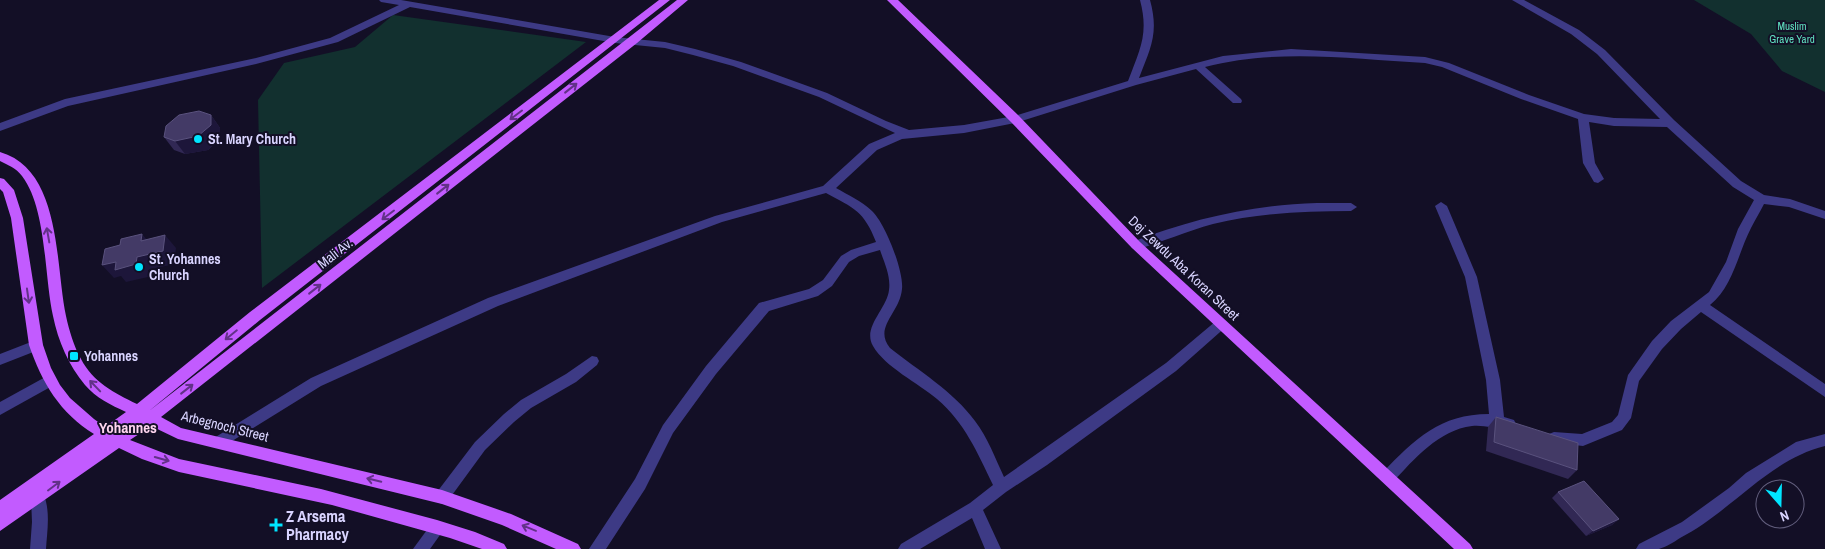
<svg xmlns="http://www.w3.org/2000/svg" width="1825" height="549" viewBox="0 0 1825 549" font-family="'Archivo Narrow',sans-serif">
  <rect width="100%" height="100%" fill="#130f26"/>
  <g fill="#12302f">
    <polygon points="1694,0 1825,0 1825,92 1782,71 1751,34"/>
    <polygon points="393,15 586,42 262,288 258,100 284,63 355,47"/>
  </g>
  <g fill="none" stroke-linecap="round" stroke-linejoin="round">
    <g fill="#3d3a85" fill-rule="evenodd">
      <path d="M379,0H401L615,37L665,42L695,49L741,62L827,93L886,121L909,130L964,125L1014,116L1128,81C1140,49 1149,34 1140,0H1150C1159,33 1151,47 1139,78L1223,56L1291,49L1425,57L1449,63L1529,95L1584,114L1614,118L1660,119L1597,54L1571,34L1512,0H1524L1579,30L1605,50L1674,120L1741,181L1764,195L1790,199L1825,211V219L1789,207L1764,204C1760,212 1755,220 1751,228C1738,253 1733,287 1710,305L1825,384V397L1701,312L1681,329L1662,349L1639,381L1631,418L1622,430L1583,446L1549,442L1547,438L1549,434L1554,432L1582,434L1612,422L1618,415L1628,375L1652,341L1671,321L1709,292L1726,262L1738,229L1754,200L1733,187L1667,127L1614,126L1589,122L1595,163L1604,179L1598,183L1594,182L1583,163L1578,119L1521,99L1442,67L1425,63C1352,59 1277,48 1205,67L1241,99L1242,101L1241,103H1233L1196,69L1136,85L1015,123L964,133L902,139L877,150L836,188C848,195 862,201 872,211C885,223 904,271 902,289C900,313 873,327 890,348C919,371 953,391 975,421C988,438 995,458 1004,477L1166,363L1216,321L1221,320L1226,321L1228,325L1176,371L1047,465L1006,492L983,510L1001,549H985L972,518L920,549H898L901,544L970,503L993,485C977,452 965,423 937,399C918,383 885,367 873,346C862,327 887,309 889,290C891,276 884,262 880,250L859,256L849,262L832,286L818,296L769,311L716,374L673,433L645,489L606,549H589L635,479L663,425L706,366L759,303L809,289L823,280L841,256L851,250L876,242C864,211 854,208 826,193L722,222L498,306L321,386L224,446L219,448L214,446L212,442L214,438L311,378L488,298L715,216L823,186L869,144L895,133L819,97L733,66L693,55L665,48L615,43L410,7L338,42L256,64L68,106L0,131V123L65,99L256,58L330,38L399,5L381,2Z"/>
      <path d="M1441,202L1447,206L1477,277L1500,380L1504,417L1514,420L1516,424L1514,428C1503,432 1485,424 1472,426C1439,430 1414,459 1393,482L1388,484L1383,482L1381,477L1383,472C1415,439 1440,414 1489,414L1486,380L1465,277L1435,206Z"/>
      <path d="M1317,203H1351L1357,207L1351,211C1304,211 1258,213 1213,224C1187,231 1162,242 1136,250L1132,248L1130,245L1132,242C1192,219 1252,205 1317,203Z"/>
      <polygon points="36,340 41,341 43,345 41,349 0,365 0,354"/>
      <polygon points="592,356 597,357 599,361 597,365 576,382 531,408 514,422 485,450 447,502 442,504 437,502 435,497 437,492 475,442 504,414 521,400 566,374"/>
      <polygon points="49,375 54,377 56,381 54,385 0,415 0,402"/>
      <path d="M1825,434V446C1768,460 1731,512 1680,538C1674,542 1666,547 1659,549C1653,549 1643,549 1636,549L1639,544L1682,522L1729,488L1746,473L1796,442Z"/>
      <path d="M38,491L43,493C51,510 47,532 46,549H30L32,522L31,498L33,493Z"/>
      <polygon points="437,521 442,523 445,528 430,549 413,549 432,523"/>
    </g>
    <g fill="#c25bff" fill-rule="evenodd">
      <path d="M659,0H670L260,320L149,411L677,0H688L637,43L161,417L181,428L442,490L511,514L578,544L581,549H556L502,525L442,504L178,439L151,426L130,440L179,459L321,489L437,520L475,532L504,544L507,549H482L450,538L332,505L179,472L142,459L119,448L0,531V515L2,514L0,515V500L94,434C60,413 42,383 29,345L11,218L3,192L0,189V178L4,179L14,190L23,218L43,345L51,368L60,385L70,398L94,419L105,427L126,412C111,405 96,398 85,385C69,366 58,341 53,316C44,276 47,209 22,176C16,168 8,165 0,161V152C62,170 55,265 66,316C69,330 74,347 81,359C93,382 114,393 137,404L250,312Z"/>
      <polygon points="887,0 898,0 1019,116 1140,242 1470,544 1473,549 1454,549 1132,248 1011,122"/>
    </g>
  </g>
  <g fill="#312854">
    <polygon points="211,115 220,128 220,138 208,150 185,154 174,150 164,137"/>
    <polygon points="1496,417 1577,470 1568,479 1486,451 1488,427"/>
    <polygon points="1558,492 1619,519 1612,525 1586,536 1552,498"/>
  </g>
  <g fill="#1d163a">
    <polygon points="211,115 220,128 220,138 208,150 185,154 175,141"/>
    <polygon points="142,234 153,247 165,235 176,248 174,264 148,270 148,277 126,282 121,276 114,278 102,265 137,257"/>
    <polygon points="1619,519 1612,525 1586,536 1593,531"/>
  </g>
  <g fill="#433a66" stroke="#5a527e">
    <polygon points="199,111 211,115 211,125 198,136 175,141 164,137 166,126 179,115"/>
    <polygon points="142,234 141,241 165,235 163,251 137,257 136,264 115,270 116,262 102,265 105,249 120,245 121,239"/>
    <polygon points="1496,417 1578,443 1577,470 1494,442"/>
    <polygon points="1584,481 1619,519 1593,531 1558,492"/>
  </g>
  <defs><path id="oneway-shaft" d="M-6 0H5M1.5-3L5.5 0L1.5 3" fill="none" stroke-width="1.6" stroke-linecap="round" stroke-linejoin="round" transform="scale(1.25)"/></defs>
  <g stroke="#623188">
    <use href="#oneway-shaft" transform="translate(571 88) rotate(-38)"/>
    <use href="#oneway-shaft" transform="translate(516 115) rotate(143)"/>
    <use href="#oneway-shaft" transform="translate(443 189) rotate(-38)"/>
    <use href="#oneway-shaft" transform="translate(388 215) rotate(143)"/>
    <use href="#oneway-shaft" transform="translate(48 235) rotate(-100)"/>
    <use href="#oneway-shaft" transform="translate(315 289) rotate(-38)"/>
    <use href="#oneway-shaft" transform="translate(28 296) rotate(82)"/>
    <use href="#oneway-shaft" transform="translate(231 335) rotate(141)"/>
    <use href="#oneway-shaft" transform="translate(95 386) rotate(-134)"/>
    <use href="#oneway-shaft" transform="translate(187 389) rotate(-38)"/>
    <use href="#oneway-shaft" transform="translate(162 459) rotate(16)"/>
    <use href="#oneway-shaft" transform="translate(374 480) rotate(-166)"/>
    <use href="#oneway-shaft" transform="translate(54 486) rotate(-37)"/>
    <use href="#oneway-shaft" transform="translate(529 528) rotate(-158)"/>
  </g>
  <g fill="#00e5ff" stroke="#130f26" stroke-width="2">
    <circle cx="198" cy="139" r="5"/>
    <circle cx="139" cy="267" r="5"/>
    <rect x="69" y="351" width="10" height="10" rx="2.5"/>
    <path d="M273.5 517.5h5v5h5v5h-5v5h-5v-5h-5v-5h5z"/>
  </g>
  <g text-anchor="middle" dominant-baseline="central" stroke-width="4" stroke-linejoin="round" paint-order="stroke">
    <g font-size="11" fill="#5fe0c0" stroke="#130f26">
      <text x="1792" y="26">Muslim<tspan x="1792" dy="13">Grave Yard</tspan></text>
    </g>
    <g font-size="14" font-weight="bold" fill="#d9d4ff" stroke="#130f26" text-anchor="start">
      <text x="208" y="139">St. Mary Church</text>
      <text x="149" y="259">St. Yohannes<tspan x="149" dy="16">Church</tspan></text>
      <text x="84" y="356">Yohannes</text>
    </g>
    <g font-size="14" fill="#d9d4ff" stroke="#130f26">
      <text transform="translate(335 253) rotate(-38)">Mali Av.</text>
      <text transform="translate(1184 268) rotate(43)">Dej Zewdu Aba Koran Street</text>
      <text transform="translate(225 426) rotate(14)">Arbegnoch Street</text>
    </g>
    <g font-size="15" font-weight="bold" fill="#ffd6f0" stroke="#130f26">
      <text x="128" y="427">Yohannes</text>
    </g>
    <g font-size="16" font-weight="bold" fill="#d9d4ff" stroke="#130f26" text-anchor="start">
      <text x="286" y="516">Z Arsema<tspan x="286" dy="18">Pharmacy</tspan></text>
    </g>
  </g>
  <g transform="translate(1780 504) rotate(160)"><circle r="24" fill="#130f26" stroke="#625e7d"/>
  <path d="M0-4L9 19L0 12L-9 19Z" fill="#00e5ff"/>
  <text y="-8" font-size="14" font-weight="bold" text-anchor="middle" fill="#d9d4ff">N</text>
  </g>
</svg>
